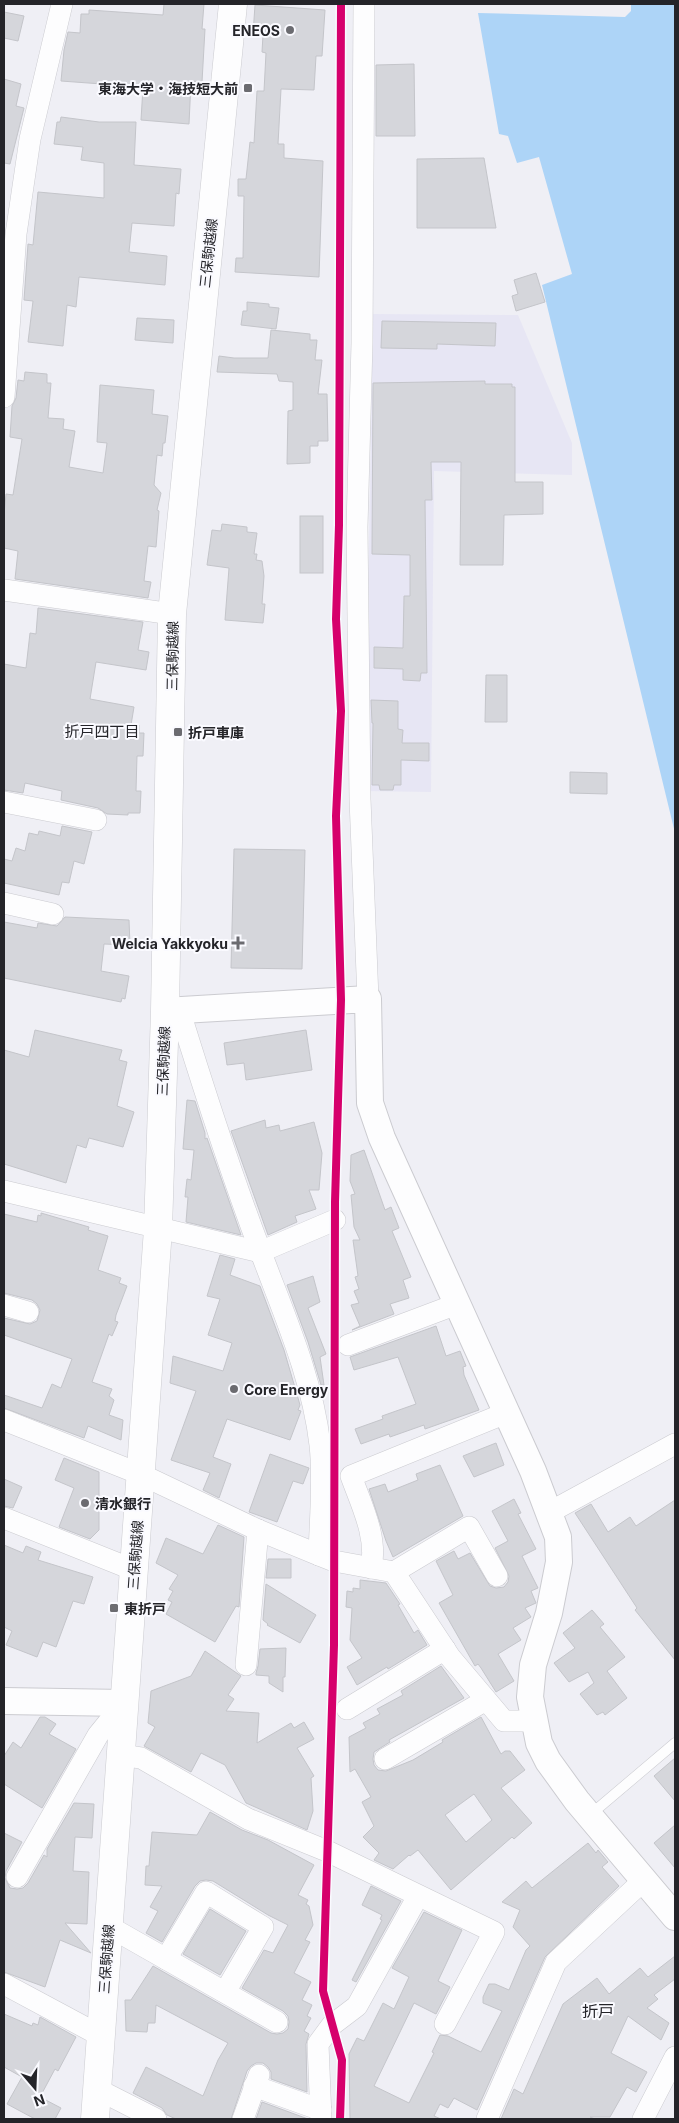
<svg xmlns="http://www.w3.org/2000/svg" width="679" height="2123" viewBox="0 0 679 2123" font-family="Inter,'Noto Sans JP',sans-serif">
  <rect width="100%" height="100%" fill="#efeff5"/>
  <polygon fill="#e7e6f4" points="373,314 518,315 572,443 572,475 434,471 431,792 365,791"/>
  <polygon fill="#add4f7" points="631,4 675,4 675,833 542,285 572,274 539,157 517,163 508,136 499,134 478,13 625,17 631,11"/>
  <g fill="#d5d6db" stroke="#c4c5ca" fill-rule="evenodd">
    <polygon points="164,4 204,4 202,29 205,29 202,82 191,81 189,124 141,120 143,87 61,81 64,50 68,32 80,33 81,14 89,14 89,10 163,15"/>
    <polygon points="255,5 325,10 322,56 316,56 314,90 281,89 278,144 284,144 284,158 323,161 319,277 235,272 236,258 243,258 244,196 238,196 238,179 246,179 250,142 254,143 257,91 264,91 266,53 262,52 263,35 253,34"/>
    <polygon points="4,12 24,16 18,41 4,38"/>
    <polygon points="414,64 415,136 376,136 376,65"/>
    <polygon points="4,79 21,84 16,106 24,108 10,164 4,163"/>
    <polygon points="61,117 99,122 136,122 134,165 181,169 179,194 176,193 174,226 132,223 129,252 167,256 165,285 79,277 76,307 67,305 63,346 28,342 33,301 24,300 28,244 33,245 38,192 104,198 104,163 81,160 83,147 54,144 57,122 60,122"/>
    <polygon points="484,158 496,228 417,228 417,159"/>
    <polygon points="536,273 545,302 516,311 512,296 518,294 514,280"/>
    <polygon points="247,302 269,304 269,307 279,308 276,329 241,325 243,311 247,311"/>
    <polygon points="137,318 174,320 173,343 135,340"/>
    <polygon points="382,321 496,323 495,346 437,344 437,349 381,348"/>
    <polygon points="271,330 310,334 310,340 317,340 315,360 322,360 318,394 327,394 328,441 318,441 318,446 310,446 310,463 287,464 288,411 293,410 293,382 279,381 277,374 217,372 219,356 234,358 268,358"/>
    <polygon points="25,372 47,374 47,383 51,383 48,418 64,419 63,429 75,431 69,467 103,473 107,443 97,442 100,385 154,390 152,414 168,416 165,443 163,443 162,456 157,455 154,485 161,493 157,510 159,511 156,547 148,546 144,581 151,582 148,598 15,579 18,551 4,548 4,515 6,494 13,495 22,439 10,437 12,406 16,398 18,380 24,381"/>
    <polygon points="485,381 485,384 512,384 512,387 515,387 515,482 543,482 543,514 504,515 503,565 460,565 461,462 431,462 432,500 425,500 427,673 421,673 420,681 403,680 403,669 374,668 374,647 403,648 404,596 410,596 410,555 372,554 373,383"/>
    <rect x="300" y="516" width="23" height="57"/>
    <polygon points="222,524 247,527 247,532 257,533 254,554 257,554 256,560 262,561 264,576 262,604 265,604 263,623 225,620 229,568 207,565 212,530 221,531"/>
    <polygon points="38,608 143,622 138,650 149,652 146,670 96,662 90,699 134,707 131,725 139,725 139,733 144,733 143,756 137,756 136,791 141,791 140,813 128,813 128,815 107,814 98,808 61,800 62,791 25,783 23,793 4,790 4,664 26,668 30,633 36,634"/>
    <polygon points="486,675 507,675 507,722 485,722"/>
    <polygon points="371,700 398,701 398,729 403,730 402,743 429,743 429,761 401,760 401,785 394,785 393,790 380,790 379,785 372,785 373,723 372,723"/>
    <polygon points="570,772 607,773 607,794 570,793"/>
    <polygon points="62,826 92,832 84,864 74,861 69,883 62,882 59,895 4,883 4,859 12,861 16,848 25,851 29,833 38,835 39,831 60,836"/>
    <polygon points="234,849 305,850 302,969 231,968"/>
    <polygon points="65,917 129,920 130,945 104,944 101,971 129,976 125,999 122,998 121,1002 4,978 4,922 37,928 38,923 57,926"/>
    <polygon points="35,1030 122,1050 119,1060 127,1062 117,1106 134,1112 123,1147 89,1138 86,1148 77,1145 66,1183 4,1164 4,1050 29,1057"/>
    <polygon points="306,1030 312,1070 246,1080 244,1063 227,1065 224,1043"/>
    <polygon points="187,1100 195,1101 205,1133 205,1139 207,1138 241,1235 186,1222 188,1197 185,1197 187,1179 191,1180 194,1150 183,1149"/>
    <polygon points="265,1120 266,1128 279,1125 280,1131 314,1122 322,1153 319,1190 309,1190 316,1209 295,1216 297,1222 268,1235 231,1131"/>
    <polygon points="364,1150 385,1210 391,1207 399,1228 392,1231 411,1277 403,1280 409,1298 390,1304 394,1314 352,1330 360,1326 351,1305 359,1303 354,1291 359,1289 355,1277 358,1276 353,1240 360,1240 354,1227 351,1195 355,1194 350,1181 351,1155"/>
    <polygon points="41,1213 89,1227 88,1230 108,1236 98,1270 121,1278 119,1283 127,1286 116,1315 115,1321 118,1322 112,1336 109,1334 92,1382 112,1389 109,1396 114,1400 109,1415 123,1420 121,1440 88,1426 84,1438 4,1408 4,1395 42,1408 52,1384 61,1388 72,1359 4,1335 4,1318 30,1324 37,1321 40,1310 37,1304 32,1300 4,1293 4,1214 37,1222 38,1215 41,1216"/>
    <polygon points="220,1255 235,1259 230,1275 260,1286 284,1350 298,1398 300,1405 298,1410 301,1411 290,1440 227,1419 213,1457 231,1464 219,1498 203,1490 210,1473 171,1460 196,1391 170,1383 173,1356 223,1371 232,1343 208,1335 220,1299 207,1296"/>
    <polygon points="313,1276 320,1302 308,1308 326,1354 320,1357 324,1385 321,1385 308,1342 287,1285"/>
    <polygon points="436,1326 446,1356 460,1351 466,1366 463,1367 464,1375 479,1410 425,1429 424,1425 390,1437 389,1434 361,1444 355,1429 383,1419 382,1416 416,1404 398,1357 354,1370 350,1357"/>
    <polygon points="496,1443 504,1465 474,1477 463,1456"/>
    <polygon points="270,1454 309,1468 303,1484 293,1481 277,1522 249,1512"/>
    <polygon points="64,1458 99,1472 99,1530 90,1539 59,1527 74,1488 55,1480"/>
    <polygon points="440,1465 463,1516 393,1557 386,1541 369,1489 385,1484 388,1492 418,1480 416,1474"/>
    <polygon points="4,1479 22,1487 13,1508 4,1506"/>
    <polygon points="514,1499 521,1513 518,1514 536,1549 522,1556 538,1588 531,1591 536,1603 525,1608 531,1617 513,1628 521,1640 498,1654 514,1681 496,1692 481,1668 478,1664 475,1666 439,1603 453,1595 436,1561 454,1551 458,1559 470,1553 490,1586 496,1588 504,1587 508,1582 509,1576 495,1548 508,1541 492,1511"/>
    <polygon points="675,1500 675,1660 635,1610 637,1608 575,1513 591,1504 608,1532 630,1517 636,1526"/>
    <polygon points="218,1525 244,1537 239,1607 236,1606 215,1642 166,1614 172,1602 168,1600 173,1591 169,1589 178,1575 156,1563 166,1538 203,1554"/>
    <polygon points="4,1545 23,1553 26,1546 41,1552 38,1560 93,1577 84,1604 73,1601 56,1647 43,1642 37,1657 6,1645 12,1631 4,1627"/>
    <polygon points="268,1559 291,1559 291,1578 266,1578"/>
    <polygon points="360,1580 386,1583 400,1604 398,1605 414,1633 418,1630 427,1645 388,1669 387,1667 357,1685 347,1667 362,1658 350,1640 352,1608 346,1607 347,1591 353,1592 353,1588 360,1589"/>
    <polygon points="266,1584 316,1615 300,1643 267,1625 268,1624 263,1620"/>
    <polygon points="592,1610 604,1624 600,1627 625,1657 607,1671 627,1698 605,1715 603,1712 597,1715 580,1694 594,1683 588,1672 569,1682 554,1663 575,1648 563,1633"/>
    <polygon points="286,1648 285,1677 283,1677 283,1692 269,1683 269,1676 256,1675 256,1673 258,1666 260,1649"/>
    <polygon points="205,1651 241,1676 228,1695 234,1699 226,1711 259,1713 257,1743 291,1723 294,1728 304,1722 314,1739 297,1748 314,1776 311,1778 313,1811 307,1830 246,1803 225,1765 201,1753 191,1772 144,1746 155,1727 148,1723 151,1691 191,1676"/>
    <path d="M441,1666L464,1698L389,1740L390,1742L374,1752L373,1759L374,1765L378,1770L386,1771L413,1760L443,1742L442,1740L481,1717L501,1754L505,1751H510L525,1770L501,1788L532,1823L514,1839L512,1837L451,1890L418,1850L410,1856L409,1855L393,1869L374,1860L379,1853L363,1837L374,1826L362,1802L371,1797L355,1769L350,1772L349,1737L366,1728L363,1723L380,1714L377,1709L403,1695L401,1691ZM474,1794L492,1820L466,1842L445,1815Z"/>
    <polygon points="40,1717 45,1717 56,1724 49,1734 76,1749 42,1808 4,1784 4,1756 13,1742 21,1748"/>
    <polygon points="675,1758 675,1801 654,1776"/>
    <polygon points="74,1803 94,1804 92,1838 75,1837 73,1871 89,1872 87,1924 65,1923 91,1953 60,1940 45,1987 4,1972 4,1833 22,1842 6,1871 5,1878 10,1888 17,1889 23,1888 28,1883 44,1855 47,1857 47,1849"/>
    <polygon points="210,1812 242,1830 268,1840 314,1865 298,1895 308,1900 306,1904 309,1906 313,1925 305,1940 310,1942 294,1973 311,1982 302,2000 312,2005 307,2016 311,2018 304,2031 309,2034 306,2044 307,2092 271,2079 271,2072 268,2067 263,2063 256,2063 251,2066 247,2071 231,2119 176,2119 167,2115 162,2108 133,2093 146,2067 203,2096 218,2060 228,2043 156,2005 155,2023 148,2023 147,2032 126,2031 125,2000 131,2000 153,1966 271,2033 277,2034 283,2033 288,2029 289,2022 288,2016 283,2011 242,1988 264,1950 273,1953 288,1925 268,1915 213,1881 206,1880 200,1881 195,1886 162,1942 146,1933 158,1911 150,1907 162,1886 145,1885 146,1866 149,1866 152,1832 197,1835"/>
    <polygon points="675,1825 675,1868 654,1843"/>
    <polygon points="588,1843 596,1853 598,1850 608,1862 602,1867 619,1886 545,1957 477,2110 454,2098 448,2108 440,2104 434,2116 441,2119 350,2119 349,2054 357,2038 364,2041 383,2003 394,2009 409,1977 392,1968 424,1912 462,1930 438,1981 450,1987 436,2014 414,2003 374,2086 409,2103 434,2053 432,2052 440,2035 448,2036 481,2052 502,2011 483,2003 483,1997 489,1984 495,1984 509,1990 526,1950 530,1946 513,1927 520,1910 502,1902 526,1881 532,1888"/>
    <polygon points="371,1886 401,1901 356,1982 352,1980 382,1920 380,1919 382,1915 362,1905"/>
    <polygon points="210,1909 246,1931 220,1975 183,1954"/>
    <polygon points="675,1956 675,1979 654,1995 658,1999 647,2008 669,2023 661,2040 628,2016 611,2053 647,2072 636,2092 627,2087 610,2117 590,2117 595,2119 501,2119 514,2089 523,2094 563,2004 597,1978 609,1994 640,1968 648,1977"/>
    <polygon points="4,2014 32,2026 33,2023 38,2025 40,2017 76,2037 58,2071 55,2069 40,2097 61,2108 55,2119 35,2119 7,2104 22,2077 4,2067"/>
    <polygon points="262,2102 308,2119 256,2119"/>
  </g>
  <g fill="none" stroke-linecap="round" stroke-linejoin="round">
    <defs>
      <polyline id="service" points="590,1815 675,1743"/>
      <g id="minor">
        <polyline points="364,4 362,343 357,527 360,799 368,999"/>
        <polyline points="4,397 16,234 30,139 62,4"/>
        <polyline points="4,590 172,614"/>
        <polyline points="4,802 96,820"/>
        <polyline points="4,903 53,914"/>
        <path d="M179,1009C204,1090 230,1171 260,1250C284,1315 312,1376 320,1445C324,1480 320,1520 319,1555"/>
        <polyline points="4,1191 260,1252 335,1220"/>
        <polyline points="4,1305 28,1312"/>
        <polyline points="348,1345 457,1304"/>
        <polyline points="4,1420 140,1474 258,1530 319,1555 334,1561 394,1572 450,1657 504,1721 534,1721"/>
        <polyline points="550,1512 675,1444"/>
        <polyline points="4,1518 134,1570"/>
        <path d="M371,1568C378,1537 361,1504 351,1476L506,1413"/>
        <polyline points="394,1572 469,1527 497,1576"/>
        <polyline points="246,1665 258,1530"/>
        <polyline points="347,1709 445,1649"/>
        <polyline points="121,1755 141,1758 248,1819 327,1851 494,1932 445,2024"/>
        <polyline points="385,1759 486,1700"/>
        <polyline points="17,1877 98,1735 124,1703"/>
        <polyline points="108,1926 277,2022"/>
        <polyline points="166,1959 206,1892 263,1927 225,1992"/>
        <polyline points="4,1984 101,2036"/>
        <polyline points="254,2086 321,2110"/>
        <polyline points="97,2089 156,2119"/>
        <polyline points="243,2119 259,2075"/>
        <polyline points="321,2119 318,2044 332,2025 357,2006 418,1896"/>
        <polyline points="487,2119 556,1962 644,1880"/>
        <polyline points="643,2119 675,2057"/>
      </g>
      <g id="tertiary">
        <polyline points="165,1011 368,999 370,1103 382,1138 533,1471 558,1537 559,1562 549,1613 533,1665 530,1697 539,1743 548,1761 577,1801 675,1917"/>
        <polyline points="4,1701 124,1703"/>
      </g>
      <polyline id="secondary" points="95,2119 158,1229 165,1011 172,614 233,4"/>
    </defs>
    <use href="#service" stroke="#cbcbd0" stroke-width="11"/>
    <use href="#minor" stroke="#cbcbd0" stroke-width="22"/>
    <use href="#tertiary" stroke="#cbcbd0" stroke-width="28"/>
    <use href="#secondary" stroke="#cbcbd0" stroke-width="29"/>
    <use href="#service" stroke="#fdfdfe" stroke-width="10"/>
    <use href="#minor" stroke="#fdfdfe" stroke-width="21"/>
    <use href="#tertiary" stroke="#fdfdfe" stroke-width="26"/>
    <use href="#secondary" stroke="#fdfdfe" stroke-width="28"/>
    <defs>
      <polyline id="cycleway" points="340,2119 342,2060 323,1991 334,1645 335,1202 341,1000 336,816 341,711 336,619 339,525 341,4"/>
    </defs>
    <use href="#cycleway" stroke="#fafaff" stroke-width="11"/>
    <use href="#cycleway" stroke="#d6006c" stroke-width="8"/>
  </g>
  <g fill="#6b6b70" stroke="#fafaff" stroke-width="2">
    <circle cx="290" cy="30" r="5"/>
    <rect x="243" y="83" width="10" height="10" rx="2.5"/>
    <rect x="173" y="727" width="10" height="10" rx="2.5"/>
    <path d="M235.5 935.5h5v5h5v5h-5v5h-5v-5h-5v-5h5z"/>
    <circle cx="234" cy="1389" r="5"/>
    <circle cx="85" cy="1503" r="5"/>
    <rect x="109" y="1603" width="10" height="10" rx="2.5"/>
  </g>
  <g text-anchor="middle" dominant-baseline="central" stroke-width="4" stroke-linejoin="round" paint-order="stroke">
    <g font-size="14" font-weight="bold" fill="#242429" stroke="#fafaff" text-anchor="start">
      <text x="280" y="30" text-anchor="end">ENEOS</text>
      <text x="238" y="88" text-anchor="end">東海大学・海技短大前</text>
      <text x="188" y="732">折戸車庫</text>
      <text x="228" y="943" text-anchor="end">Welcia Yakkyoku</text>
      <text x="244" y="1389">Core Energy</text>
      <text x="95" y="1503">清水銀行</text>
      <text x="124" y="1608">東折戸</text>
    </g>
    <g font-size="14" fill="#242429" stroke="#fafaff">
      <text transform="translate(208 253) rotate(-84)">三保駒越線</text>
      <text transform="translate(172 656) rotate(-89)">三保駒越線</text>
      <text transform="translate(163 1061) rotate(-88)">三保駒越線</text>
      <text transform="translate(135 1555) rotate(-86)">三保駒越線</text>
      <text transform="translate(106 1959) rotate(-86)">三保駒越線</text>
    </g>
    <g font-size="15" fill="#242429" stroke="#fafaff">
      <text x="102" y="731">折戸四丁目</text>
    </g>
    <g font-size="16" fill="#242429" stroke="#fafaff">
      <text x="598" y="2011">折戸</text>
    </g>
  </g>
  <rect width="679" height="2123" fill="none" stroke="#242429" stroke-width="10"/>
  <g transform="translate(35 2088) rotate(161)" stroke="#fafaff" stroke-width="4" paint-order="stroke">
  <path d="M0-4L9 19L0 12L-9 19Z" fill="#242429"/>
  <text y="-8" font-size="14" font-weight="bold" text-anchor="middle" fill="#242429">N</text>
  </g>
</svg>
